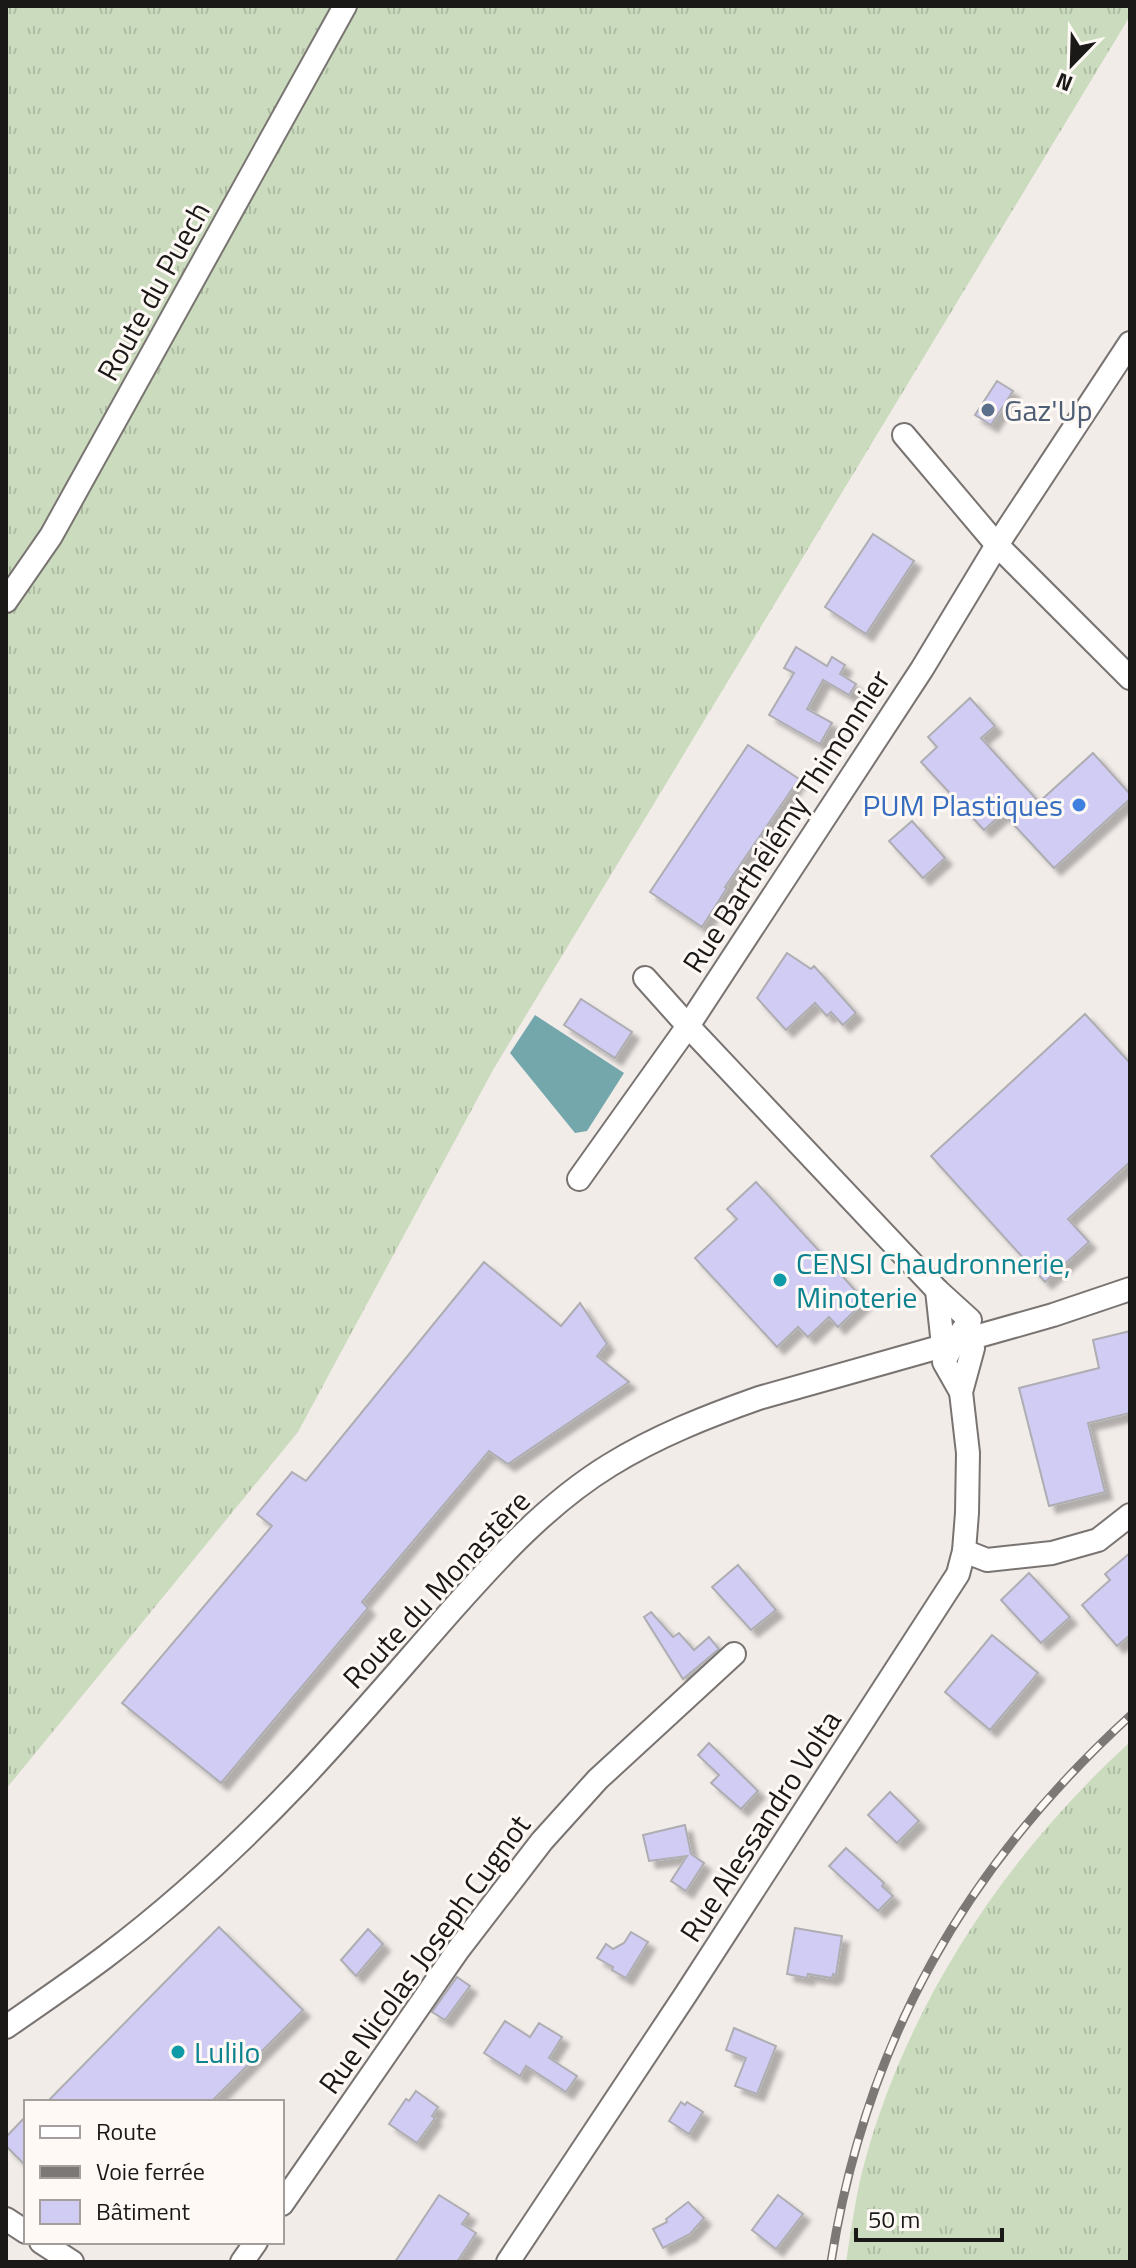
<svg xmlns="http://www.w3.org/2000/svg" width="1136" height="2268" viewBox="0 0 1136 2268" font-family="'Titillium Web',sans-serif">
  <defs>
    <pattern id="grass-tufts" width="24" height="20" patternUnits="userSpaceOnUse" patternTransform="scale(2)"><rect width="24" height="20" fill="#cbdcbe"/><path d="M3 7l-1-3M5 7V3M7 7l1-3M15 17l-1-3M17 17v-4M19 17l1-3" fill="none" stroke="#aebca3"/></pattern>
    <filter id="shadow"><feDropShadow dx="7" dy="7" stdDeviation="2" flood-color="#0004"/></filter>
  </defs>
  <rect width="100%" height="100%" fill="#f2ece9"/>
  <g fill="url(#grass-tufts)">
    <polygon points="6,6 1130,6 1130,16 493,1070 298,1432 6,1789"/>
    <path d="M1130,1742V2262H846C851,2232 855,2201 862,2172C905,2006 1004,1857 1130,1742Z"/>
  </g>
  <polygon fill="#74a7ac" points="535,1015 624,1073 587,1131 575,1133 510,1053"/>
  <g fill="#d1ccf3" stroke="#adadb2" stroke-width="2" filter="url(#shadow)">
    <polygon points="997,381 1013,391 991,425 975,415"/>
    <polygon points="873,534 914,561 866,634 825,607"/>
    <polygon points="796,647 827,666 832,657 845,665 840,674 856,684 849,695 823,680 807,709 832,723 820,744 769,715 794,673 784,668"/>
    <polygon points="970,698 995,726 981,738 1039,802 1093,753 1130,794 1130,799 1054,868 1003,813 984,830 921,762 937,747 928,737"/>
    <polygon points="748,745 799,779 725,887 727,888 702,927 650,892"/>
    <polygon points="912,821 945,858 923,878 889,841"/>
    <polygon points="787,953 811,969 814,966 856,1013 843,1025 831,1012 827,1016 815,1003 786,1030 757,998"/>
    <polygon points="581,999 632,1032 615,1058 564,1025"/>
    <polygon points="1085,1014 1130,1063 1130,1162 1068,1219 1089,1242 1045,1282 931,1156"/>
    <polygon points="756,1182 865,1301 838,1327 829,1317 808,1337 798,1327 777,1347 695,1258 737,1219 727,1209"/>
    <polygon points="484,1262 561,1326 580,1303 607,1344 597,1356 629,1382 508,1464 489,1451 362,1602 368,1608 221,1783 122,1703 272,1526 257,1514 292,1472 306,1481"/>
    <polygon points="1130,1331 1130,1413 1088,1423 1105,1492 1049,1506 1019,1388 1099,1368 1093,1340"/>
    <polygon points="1130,1553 1130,1635 1117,1646 1082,1605 1110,1580 1105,1574"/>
    <polygon points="738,1565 776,1610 751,1630 712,1587"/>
    <polygon points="1029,1573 1070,1617 1041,1643 1001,1600"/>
    <polygon points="651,1612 673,1637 679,1633 694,1650 709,1637 719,1649 683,1679 644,1617"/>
    <polygon points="992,1635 1038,1673 990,1730 945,1692"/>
    <polygon points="709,1743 758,1791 741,1809 711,1783 719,1775 698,1755"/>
    <polygon points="890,1792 919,1821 897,1843 868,1815"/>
    <polygon points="685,1825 691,1854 704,1863 686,1891 671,1881 687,1856 649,1861 643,1835"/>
    <polygon points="846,1848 884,1883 882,1886 893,1896 878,1911 829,1866"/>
    <polygon points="219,1927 303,2010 211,2102 47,2102"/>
    <polygon points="795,1928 842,1936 836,1975 833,1974 832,1978 808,1974 807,1978 787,1974"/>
    <polygon points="368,1929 383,1944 356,1976 341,1960"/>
    <polygon points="631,1932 648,1942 626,1978 612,1970 613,1967 597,1958 606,1944 613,1949 624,1943"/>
    <polygon points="457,1977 470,1986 445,2020 432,2012"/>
    <polygon points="505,2021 530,2037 539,2023 562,2037 549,2058 577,2076 566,2092 526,2066 520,2076 484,2053"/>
    <polygon points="734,2028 776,2046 757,2094 735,2086 746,2058 726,2050"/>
    <polygon points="416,2091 438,2107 432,2116 435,2118 417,2143 389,2124 406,2099 409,2101"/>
    <polygon points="681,2102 685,2105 687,2102 703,2112 689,2134 669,2121"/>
    <polygon points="26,2116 26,2166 6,2146 6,2137"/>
    <polygon points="439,2195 469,2214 462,2224 476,2233 457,2262 395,2262"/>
    <polygon points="778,2195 803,2214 776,2249 752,2230"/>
    <polygon points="688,2202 704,2218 690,2234 663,2248 653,2229 667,2222 666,2219"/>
  </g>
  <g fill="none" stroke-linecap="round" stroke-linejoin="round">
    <defs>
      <g id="minor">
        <polyline points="904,435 997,545 1130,678"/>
        <polyline points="6,601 51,536 345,6"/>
        <polyline points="579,1179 688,1026 645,978"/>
        <polyline points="961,1392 944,1362 954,1342 970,1320 937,1290 688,1026 922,669 997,545 1130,343"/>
        <polyline points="964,1551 987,1560 1052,1553 1098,1540 1130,1515"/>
        <path d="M6,2027C39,2004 73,1981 105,1957C174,1905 238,1846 298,1783C350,1728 400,1669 451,1611C498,1558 548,1503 610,1465C657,1436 708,1416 759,1398L1053,1315L1130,1289"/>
        <polyline points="282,2204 458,1950 542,1841 598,1779 734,1654"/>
        <polyline points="6,2219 26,2232"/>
        <polyline points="41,2242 72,2262"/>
        <polyline points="242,2262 256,2242"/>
        <polyline points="508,2262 686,1994 958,1574 964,1551 967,1513 968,1453 961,1392 973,1348 942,1336 937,1290"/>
      </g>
    </defs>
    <use href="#minor" stroke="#797471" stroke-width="26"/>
    <use href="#minor" stroke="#fff" stroke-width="22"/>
    <defs>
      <path id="rail" d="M831,2262C866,2041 965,1867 1130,1716"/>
    </defs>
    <use href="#rail" stroke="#7c7876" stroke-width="9"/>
    <use href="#rail" stroke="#fff9f6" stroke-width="6" stroke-dasharray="18" stroke-linecap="butt"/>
  </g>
  <circle fill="#5c6f8a" stroke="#fff9f6" stroke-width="3" cx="988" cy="410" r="8"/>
  <circle fill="#3f7fe0" stroke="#fff9f6" stroke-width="3" cx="1079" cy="805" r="8"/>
  <g fill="#0f9aa8" stroke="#fff9f6" stroke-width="3">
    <circle cx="780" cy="1280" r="8"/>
    <circle cx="178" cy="2052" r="8"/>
  </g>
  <g text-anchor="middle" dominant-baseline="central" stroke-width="6" stroke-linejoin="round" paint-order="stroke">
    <g font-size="30" fill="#1b1918" stroke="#fff9f6">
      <text transform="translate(153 291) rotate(-61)">Route du Puech</text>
      <text transform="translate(786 821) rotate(-57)">Rue Barthélémy Thimonnier</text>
      <text transform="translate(436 1589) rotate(-47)">Route du Monastère</text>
      <text transform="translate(760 1826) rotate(-57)">Rue Alessandro Volta</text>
      <text transform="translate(424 1954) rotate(-54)">Rue Nicolas Joseph Cugnot</text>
    </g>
    <g font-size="30" fill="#4e5e75" stroke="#fff9f6" text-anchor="start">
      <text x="1004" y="410">Gaz'Up</text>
    </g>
    <g font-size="30" fill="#366cbe" stroke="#fff9f6" text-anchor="end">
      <text x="1063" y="805">PUM Plastiques</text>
    </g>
    <g font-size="30" fill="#0d838f" stroke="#fff9f6" text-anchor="start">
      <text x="796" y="1263">CENSI Chaudronnerie,<tspan x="796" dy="34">Minoterie</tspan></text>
      <text x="194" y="2052">Lulilo</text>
    </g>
  </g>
  <rect width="1136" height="2268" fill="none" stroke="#1b1918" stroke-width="16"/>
  <rect x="24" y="2100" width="260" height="144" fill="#fff9f6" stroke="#a49f9d" stroke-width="2"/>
  <rect x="40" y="2126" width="40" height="12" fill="#ffffff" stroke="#a49f9d" stroke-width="2"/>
  <text x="96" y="2140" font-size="24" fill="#1b1918">Route</text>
  <rect x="40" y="2166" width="40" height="12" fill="#7c7876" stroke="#a49f9d" stroke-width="2"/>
  <text x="96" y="2180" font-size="24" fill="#1b1918">Voie ferrée</text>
  <rect x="40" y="2200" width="40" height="24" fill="#d1ccf3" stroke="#a49f9d" stroke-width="2"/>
  <text x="96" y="2220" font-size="24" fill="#1b1918">Bâtiment</text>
  <g transform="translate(1072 64) rotate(203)" stroke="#fff9f6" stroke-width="6" paint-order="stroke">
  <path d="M0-6L14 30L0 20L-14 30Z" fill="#1b1918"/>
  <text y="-12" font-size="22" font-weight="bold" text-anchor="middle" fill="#1b1918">N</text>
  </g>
  <path d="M856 2228v12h146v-12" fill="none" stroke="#1b1918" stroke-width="4"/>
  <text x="868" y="2228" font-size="24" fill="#1b1918" stroke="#fff9f6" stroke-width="6" paint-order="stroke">50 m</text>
</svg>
